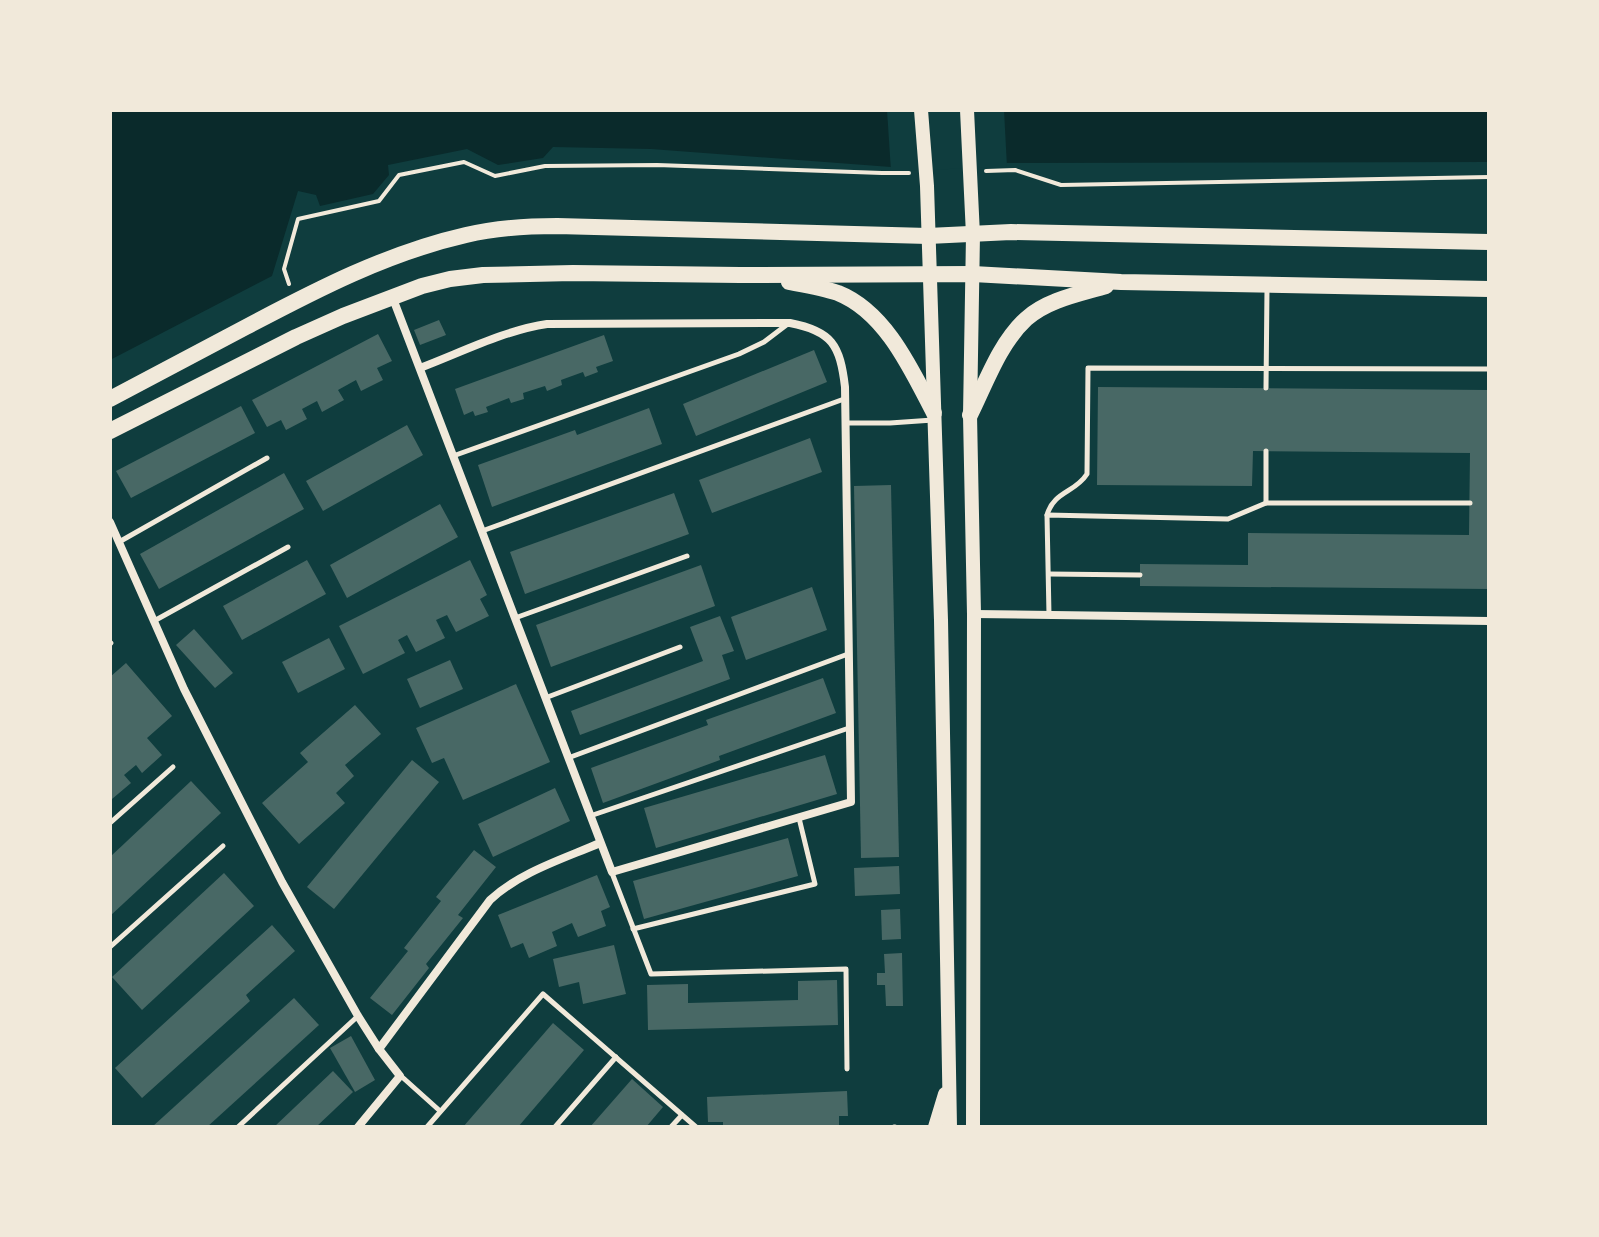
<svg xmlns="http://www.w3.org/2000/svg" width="1599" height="1237" viewBox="0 0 1599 1237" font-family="Karla,sans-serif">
  <rect width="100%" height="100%" fill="#0f3d3e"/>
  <polygon fill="#0a2a2b" points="110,110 1489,110 1489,162 1007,163 891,167 651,149 553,147 543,158 498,165 467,149 388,165 389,175 373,194 320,206 316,195 298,191 272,276 110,360"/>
  <polygon fill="#0f3d3e" points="887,110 1004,110 1007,167 891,171"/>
  <g fill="#486865">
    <polygon points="439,320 446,335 420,345 414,330"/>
    <polygon points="378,334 392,361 377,368 383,380 361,391 356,380 338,390 344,400 322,412 317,401 302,409 307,419 286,430 281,420 267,427 252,400"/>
    <polygon points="604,335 613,361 596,367 598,372 585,377 583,372 561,380 562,385 547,391 545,386 523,393 524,399 511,403 509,398 486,407 488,412 475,416 473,411 464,415 455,389"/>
    <polygon points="814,350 827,382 696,436 683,404"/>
    <polygon points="1098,387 1489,390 1489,589 1140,586 1140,564 1248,565 1248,533 1469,535 1470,453 1253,451 1252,486 1097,485"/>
    <polygon points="241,406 255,433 131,498 116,471"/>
    <polygon points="649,408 662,444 492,507 478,465 575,430 577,435"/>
    <polygon points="407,425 423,455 323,511 306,481"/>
    <polygon points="810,438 822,472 712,513 699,480"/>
    <polygon points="284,473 304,509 159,589 140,554"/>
    <polygon points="891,485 899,857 861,858 854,486"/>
    <polygon points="674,493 689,534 525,594 510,552"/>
    <polygon points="440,504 458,537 347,598 330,565"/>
    <polygon points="307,560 326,594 242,640 223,606"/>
    <polygon points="470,560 487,595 480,599 489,616 456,632 447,615 436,620 445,638 416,652 407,635 398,640 405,653 363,674 339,626"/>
    <polygon points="701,565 715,606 551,667 536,625"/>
    <polygon points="812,587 827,630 746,660 731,617"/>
    <polygon points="720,616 734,651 722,655 730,679 580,735 571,711 703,661 690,627"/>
    <polygon points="194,629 233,673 215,688 176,645"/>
    <polygon points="329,638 345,669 298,693 282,662"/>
    <polygon points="450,660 463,689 420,708 407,679"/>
    <polygon points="126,663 172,716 147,738 162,755 142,773 136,765 124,775 131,783 112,799 110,796 110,677"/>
    <polygon points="823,678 836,713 719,756 720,760 603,803 591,768 708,725 706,720"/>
    <polygon points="516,684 550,762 463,800 444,758 432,763 416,728"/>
    <polygon points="355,705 381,734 345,765 354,776 336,793 345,803 299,844 262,803 308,762 300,753"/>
    <polygon points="825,755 837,794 656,848 644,808"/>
    <polygon points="412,760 439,782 334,909 307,887"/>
    <polygon points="191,781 221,813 110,916 110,857"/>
    <polygon points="555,788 570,821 493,857 478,824"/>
    <polygon points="788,838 798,876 644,919 633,881"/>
    <polygon points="474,850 496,867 458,915 463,918 426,964 429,968 392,1015 370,998 408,951 404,948 441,901 436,897"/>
    <polygon points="899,866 900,894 855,896 854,868"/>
    <polygon points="224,873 254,906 142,1010 112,977"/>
    <polygon points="597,875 610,907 601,911 606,926 578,937 572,923 552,932 557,946 529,958 523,943 511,948 498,915"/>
    <polygon points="900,909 901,939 882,940 881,910"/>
    <polygon points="272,925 295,951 246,995 250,1001 142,1098 115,1068"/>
    <polygon points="614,945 626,994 583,1004 579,982 559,987 553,959"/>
    <polygon points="902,953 903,1006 886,1006 885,985 877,985 877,973 885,973 884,954"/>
    <polygon points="837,980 838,1025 648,1030 647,985 688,984 688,1003 798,1000 798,981"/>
    <polygon points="294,998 319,1025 207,1127 152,1127"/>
    <polygon points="553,1023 584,1050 518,1127 463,1127"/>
    <polygon points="351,1036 375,1080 355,1092 330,1048"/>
    <polygon points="333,1071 353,1092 316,1127 274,1127"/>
    <polygon points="632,1079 663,1107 646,1127 590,1127"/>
    <polygon points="847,1091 848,1116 839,1116 839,1127 723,1127 723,1122 708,1122 707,1097"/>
  </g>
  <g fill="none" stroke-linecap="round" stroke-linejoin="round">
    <g stroke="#f1e9da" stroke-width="4">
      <polyline points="986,171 1015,170 1061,185 1489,177"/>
      <polyline points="289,284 284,269 298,219 379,201 399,175 464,162 495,176 545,166 657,165 882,173 909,173"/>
    </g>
    <g stroke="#f1e9da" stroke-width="5">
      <polyline points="1266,388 1267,289"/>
      <polyline points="846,423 890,423 933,420"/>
      <polyline points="1266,451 1266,503 1470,503"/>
      <polyline points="453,456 739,354 764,342 789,323"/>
      <path d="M1047,515C1054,491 1075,493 1087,474L1088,368L1489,369"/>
      <polyline points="482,531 844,399"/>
      <polyline points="119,542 267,458"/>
      <polyline points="1049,574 1140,575"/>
      <polyline points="1049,615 1047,515 1228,519 1266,503"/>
      <polyline points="515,618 687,556"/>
      <polyline points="154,621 288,547"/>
      <polyline points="110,644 111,643"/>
      <polyline points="545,698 680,647"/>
      <polyline points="568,758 848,654"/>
      <polyline points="590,816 849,728"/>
      <polyline points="110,823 173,767"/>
      <polyline points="612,873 651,974 846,969 847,1069"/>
      <polyline points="633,929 815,884 799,818"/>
      <polyline points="110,947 223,846"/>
      <polyline points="401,1076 440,1111"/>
      <polyline points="238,1127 358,1016"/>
      <polyline points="427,1127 543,994 696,1127"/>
      <polyline points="555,1127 616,1057"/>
      <polyline points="671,1127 682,1115"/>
      <polyline points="894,1127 895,1127"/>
    </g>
    <g stroke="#f1e9da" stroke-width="8">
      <path d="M392,296L612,872L851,802L845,387C840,345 832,331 790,323L547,324C505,330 460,353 420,368"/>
      <polyline points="110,522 184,689 282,882 358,1016 379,1049 400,1076 358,1127"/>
      <polyline points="974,614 1489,621"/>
      <path d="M379,1049L490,900C520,872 563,859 600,843"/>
    </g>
    <g stroke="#f1e9da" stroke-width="14">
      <polyline points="921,110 927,186 941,620 950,1127"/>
      <polyline points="967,110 973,235 970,415 974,614 973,1127"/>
      <polyline points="935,1127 945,1094"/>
    </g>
    <g stroke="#f1e9da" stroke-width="16">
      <path d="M789,282C805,285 823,288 838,293C886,312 912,371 934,413"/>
      <path d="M110,399C155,375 200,351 246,327C316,290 387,253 466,235C496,228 526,226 557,226L928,236L1011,232L1489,242"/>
      <path d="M970,415C986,383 999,344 1026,319C1047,300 1079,294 1106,286"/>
      <polyline points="110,431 296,337 343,316 422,286 450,279 483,275 573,273 740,275 973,274 1121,282 1489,289"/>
    </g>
  </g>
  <rect width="1599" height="1237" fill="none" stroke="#f1e9da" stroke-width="224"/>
</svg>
